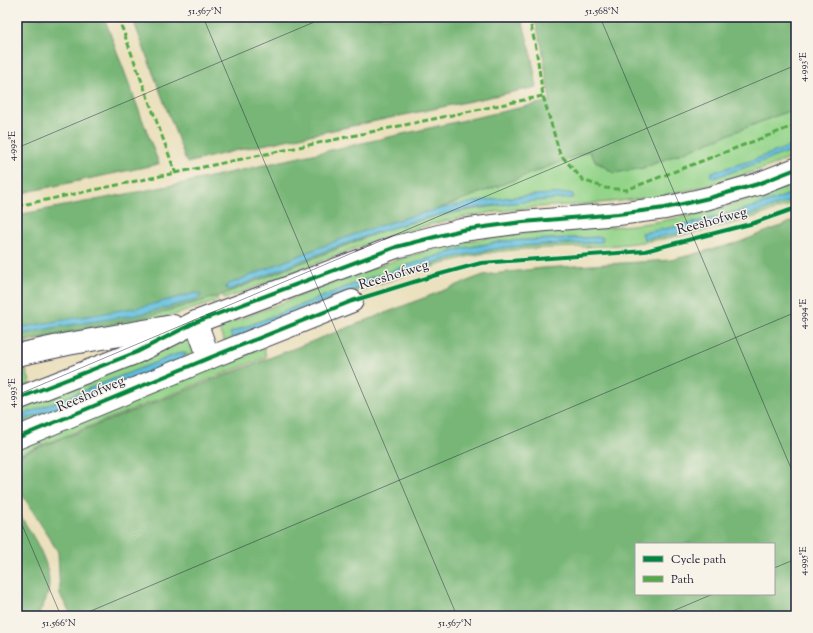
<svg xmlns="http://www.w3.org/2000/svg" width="813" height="633" viewBox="0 0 813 633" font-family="'Sorts Mill Goudy',serif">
  <rect width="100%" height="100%" fill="#f7f3e8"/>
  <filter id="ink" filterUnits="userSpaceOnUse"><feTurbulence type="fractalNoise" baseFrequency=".025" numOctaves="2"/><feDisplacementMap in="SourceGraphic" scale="8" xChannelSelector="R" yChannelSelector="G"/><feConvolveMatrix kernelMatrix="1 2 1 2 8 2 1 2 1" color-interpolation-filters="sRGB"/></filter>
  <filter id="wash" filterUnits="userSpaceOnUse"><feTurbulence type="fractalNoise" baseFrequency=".012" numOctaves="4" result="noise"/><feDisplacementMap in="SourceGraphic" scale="16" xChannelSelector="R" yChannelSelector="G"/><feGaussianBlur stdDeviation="0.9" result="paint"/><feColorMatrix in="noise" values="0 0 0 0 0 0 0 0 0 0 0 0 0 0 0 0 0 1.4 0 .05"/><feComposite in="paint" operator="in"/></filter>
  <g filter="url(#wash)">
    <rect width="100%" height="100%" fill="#ebe1bf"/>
    <g fill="#94d48a" stroke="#5b7b62" fill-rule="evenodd">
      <path d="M796,108V156C751,175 705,187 657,197C653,198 649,198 645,198C614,202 583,205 552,206C524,208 497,211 470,216C384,231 306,269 224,299L221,287L394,227L440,215L508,204L495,203L417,217L589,151L595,161L614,173L643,168Z"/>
      <path d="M796,183V192C746,211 695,224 643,233L645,239C696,232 747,217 796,199V203C738,224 679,239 617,245C572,249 526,246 482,254C464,257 446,263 429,268C359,288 293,317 226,345L218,327C278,306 336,279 396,260C421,252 447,246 473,240C525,229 579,231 632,225C689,219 743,202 796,183ZM602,237L603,238L589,243L508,247L491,250L456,257L413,270L230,333L369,278L440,255L464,248L504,241Z"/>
      <polygon points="214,289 218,301 177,314 144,322 17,344 17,335"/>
      <polygon points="187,340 193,343 196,353 17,427 17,423 183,358 186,354 186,353 182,352 17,417 17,406"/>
      <polygon points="264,347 266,357 17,455 17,445"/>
      <polygon points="25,368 31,384 17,389 17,371"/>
    </g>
    <g fill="#77b676" stroke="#4c6c58" fill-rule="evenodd">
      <polygon points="17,17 104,17 159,164 17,194"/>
      <polygon points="132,17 521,17 530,49 537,87 234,151 187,163"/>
      <polygon points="534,17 796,17 796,108 643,168 614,173 595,160 589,151 417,217 219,296 154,315 17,343 17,215 179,184 550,101 542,48"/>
      <path d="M796,220V616H72L60,595L58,552L17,486V456L483,275L543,268L671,260L737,243ZM636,544H774V594H636Z"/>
      <path d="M17,510C31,534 54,564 48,593C46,601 41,609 38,616H17Z"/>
    </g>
    <g fill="#5fbfdd" stroke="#40708c">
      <polygon points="796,144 796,149 755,164 714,178 710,175 712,172 753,160"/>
      <path d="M796,192V199C747,217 696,233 644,239L642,233C695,224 746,211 796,192Z"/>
      <path d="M569,193L573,194V198C529,201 484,205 440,215C367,231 298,263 229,290L226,288L227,285C296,257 366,226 439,209C482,199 525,195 569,193Z"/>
      <path d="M602,237L603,238L602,242L589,243C556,245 522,244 490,250C403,265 314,306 232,338L230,333L369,278L440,255L464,248L504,241Z"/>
      <polygon points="195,293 200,294 201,296 196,300 137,315 58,327 17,335 17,328 145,306"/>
      <polygon points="182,352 186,353 186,354 183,358 17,423 17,417"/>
    </g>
  </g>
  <g filter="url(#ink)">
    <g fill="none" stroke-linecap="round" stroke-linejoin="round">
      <defs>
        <g id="minor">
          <polyline points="196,322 209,358"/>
          <polyline points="17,355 68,344 173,326"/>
          <polyline points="17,399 137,352 196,322 396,247 462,230 523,222 618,214 665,208 709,198 758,184 796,169"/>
          <polyline points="17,438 209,358 352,301"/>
        </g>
      </defs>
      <use href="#minor" stroke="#403f4f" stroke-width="24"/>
      <use href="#minor" stroke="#fff" stroke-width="22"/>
      <g stroke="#53aa46" stroke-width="3" stroke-dasharray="6 3" stroke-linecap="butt">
        <polyline points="118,17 176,174"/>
        <polyline points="529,17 536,48 543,96 560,154 583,180 605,188 626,190 796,125"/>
        <polyline points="17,206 543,96"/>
      </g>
      <defs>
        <g id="cycleway">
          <polyline points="17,399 137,352 196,322 396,247 462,230 523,222 618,214 665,208 709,198 758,184 796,169"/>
          <polyline points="17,438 209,358 352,301 433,276 481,263 645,251 754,223 796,208"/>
        </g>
      </defs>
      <use href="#cycleway" stroke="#f7f3e8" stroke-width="6"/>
      <use href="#cycleway" stroke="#00873e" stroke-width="4"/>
    </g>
  </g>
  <path fill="none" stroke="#22223b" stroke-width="1" stroke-opacity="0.45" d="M203,17L457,616M600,17L796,480M17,148L326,17M17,395L796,65M17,513L61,616M774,568L796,559M79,616L796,312M661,616L713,594"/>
  <g text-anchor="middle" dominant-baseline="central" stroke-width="3" stroke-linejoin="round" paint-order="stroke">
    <g font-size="14" fill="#22223b" stroke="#f7f3e8">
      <text transform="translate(712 222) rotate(-15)">Reeshofweg</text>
      <text transform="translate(394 276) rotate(-17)">Reeshofweg</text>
      <text transform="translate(91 395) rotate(-23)">Reeshofweg</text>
    </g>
  </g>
  <rect width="813" height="633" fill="none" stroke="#f7f3e8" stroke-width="44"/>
  <rect x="635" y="543" width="140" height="52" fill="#f7f3e8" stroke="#a29fa3"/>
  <rect x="643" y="556" width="20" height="6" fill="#00873e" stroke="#a29fa3"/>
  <text x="671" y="563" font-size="12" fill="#22223b">Cycle path</text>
  <rect x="643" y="576" width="20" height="6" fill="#53aa46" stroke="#a29fa3"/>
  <text x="671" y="583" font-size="12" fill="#22223b">Path</text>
  <rect x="22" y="22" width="769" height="589" fill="none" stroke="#22223b" stroke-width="1.5"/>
  <g font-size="10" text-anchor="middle" fill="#22223b">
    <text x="205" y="14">51.567°N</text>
    <text x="602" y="14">51.568°N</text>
    <text transform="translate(802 67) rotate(-90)" y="4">4.993°E</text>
    <text transform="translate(11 146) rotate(-90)" y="4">4.992°E</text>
    <text transform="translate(802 314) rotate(-90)" y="4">4.994°E</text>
    <text transform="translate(11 393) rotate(-90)" y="4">4.993°E</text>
    <text transform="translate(802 561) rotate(-90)" y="4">4.995°E</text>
    <text x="59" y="626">51.566°N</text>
    <text x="455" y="626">51.567°N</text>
  </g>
</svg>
